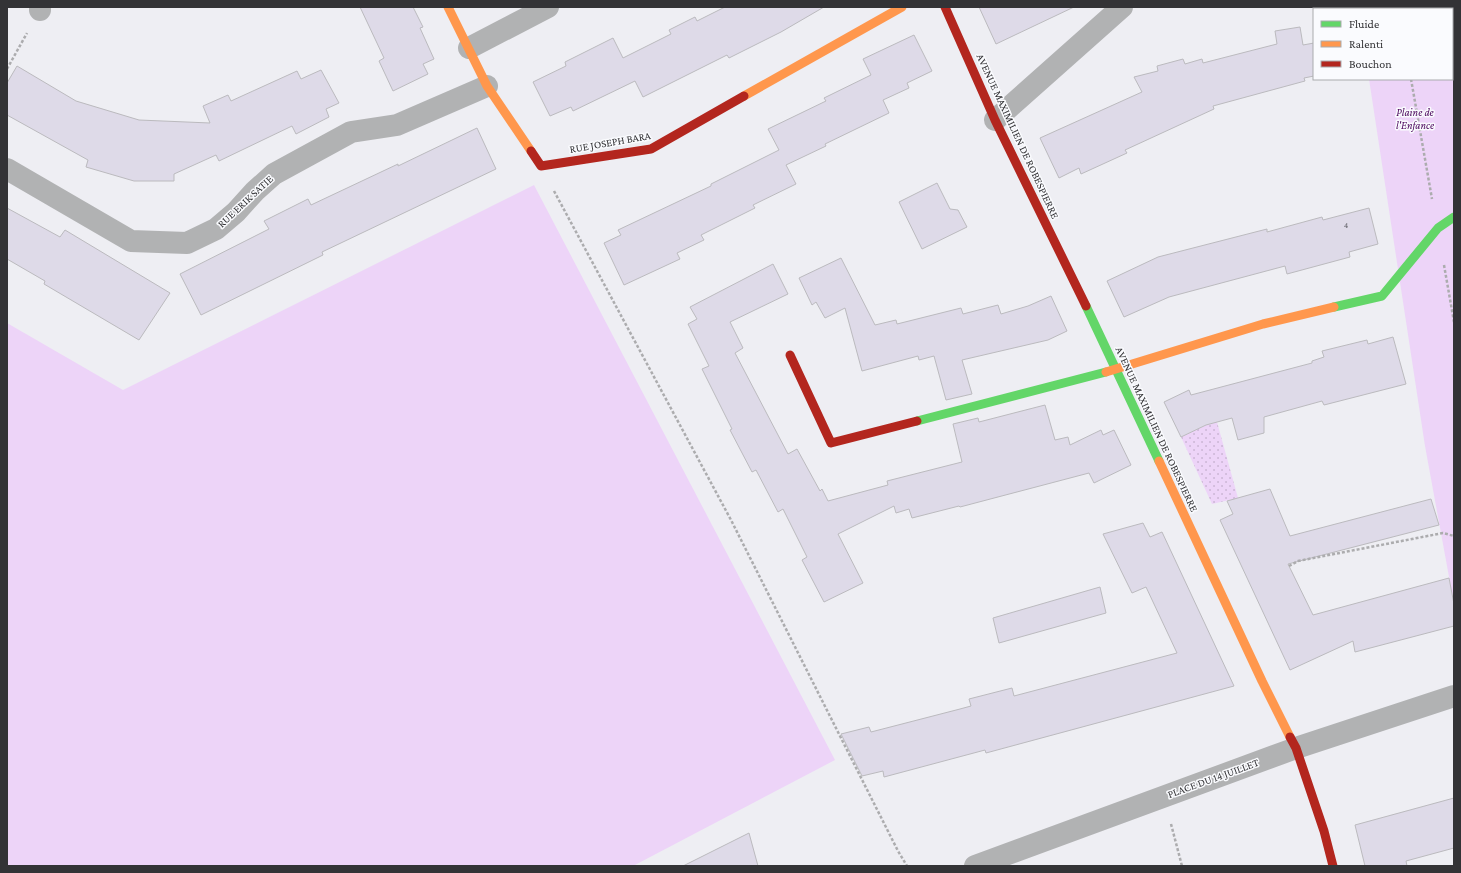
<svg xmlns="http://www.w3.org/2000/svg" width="1461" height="873" viewBox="0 0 1461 873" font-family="'Crimson Pro',serif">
  <defs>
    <pattern id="garden-dots" width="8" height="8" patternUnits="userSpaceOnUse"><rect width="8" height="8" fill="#edd4f8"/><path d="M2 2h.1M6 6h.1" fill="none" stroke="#ccb6d5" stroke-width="1.8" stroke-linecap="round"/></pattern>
  </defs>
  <rect width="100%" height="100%" fill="#eeeef3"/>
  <g fill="#edd4f8">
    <polygon points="1358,7 1443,7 1443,9 1359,9"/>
    <polygon points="1452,59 1454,71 1454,604 1425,446 1369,79 1452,79"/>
    <polygon points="534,185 835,760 633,866 7,866 7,323 123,390"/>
  </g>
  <polygon fill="url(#garden-dots)" points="1217,422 1238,498 1212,504 1181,437 1206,425"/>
  <g fill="#dedae8" stroke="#bbbabe">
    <polygon points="360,7 413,7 423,27 420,28 434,59 423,64 428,74 393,91 379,61 384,58"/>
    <polygon points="725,7 824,7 781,32 729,58 727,55 643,97 635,81 573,111 571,107 550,116 533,82 566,66 565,62 613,38 623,58 671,34 669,30 695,17 697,21"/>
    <polygon points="979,7 1074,7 996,44"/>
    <polygon points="1300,27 1303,45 1314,43 1314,76 1304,78 1305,81 1213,106 1214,109 1125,150 1127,153 1081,174 1079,168 1059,178 1040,138 1142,92 1134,77 1158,71 1157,66 1183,59 1185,64 1202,59 1203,63 1277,44 1275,31"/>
    <polygon points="914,35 932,71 907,83 909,88 883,100 889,113 825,144 826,146 786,165 796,184 753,205 755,208 701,235 704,240 677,253 680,259 624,285 604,243 621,235 618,230 711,186 711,184 779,150 768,129 826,101 824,98 871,75 863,59"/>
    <polygon points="17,66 76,101 139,120 210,123 203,106 228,95 231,101 297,71 301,79 321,70 339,103 326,109 329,117 296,134 292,126 219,161 216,155 174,174 174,181 134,181 86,167 88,160 7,115 7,83"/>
    <polygon points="477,128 496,169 322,252 323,255 201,315 180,274 269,229 264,221 308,199 311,205 398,164 398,166"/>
    <polygon points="937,183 950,209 958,210 967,227 922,249 899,202"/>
    <polygon points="7,208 60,237 65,230 170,293 139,340 44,284 45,281 7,259"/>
    <polygon points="1369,208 1378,244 1349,252 1350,257 1287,274 1285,266 1169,297 1124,317 1107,281 1158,257 1267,229 1267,232 1322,217 1323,220"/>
    <polygon points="841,258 875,325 896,320 897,324 961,308 963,314 998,305 1001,314 1028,306 1051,296 1067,331 1048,340 962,360 972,394 946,400 934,356 919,360 918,356 862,371 845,308 825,318 816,302 812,305 799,278"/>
    <polygon points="773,264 788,294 730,322 743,348 735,353 788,454 797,449 820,491 822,489 828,501 888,485 887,481 962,462 953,424 978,418 979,422 1045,405 1055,440 1068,437 1070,445 1101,430 1103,435 1114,430 1131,465 1094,483 1089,473 960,507 959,506 912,518 909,509 896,513 894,506 838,534 863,583 824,602 802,560 807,557 783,509 778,512 756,470 752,472 730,430 732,429 702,369 709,366 688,324 697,319 690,307"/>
    <polygon points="1393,337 1406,384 1324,405 1322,401 1264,417 1264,433 1238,440 1232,418 1206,425 1181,437 1164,402 1189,390 1191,395 1312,363 1312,361 1324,357 1322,351 1367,340 1368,344"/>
    <polygon points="1270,489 1290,536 1431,499 1439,525 1288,564 1313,615 1449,578 1454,604 1454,626 1355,652 1353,641 1290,670 1220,520 1233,514 1227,501"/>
    <polygon points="1143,523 1150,537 1162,532 1234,686 986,753 985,750 884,777 883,771 862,776 841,734 869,727 871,732 960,709 971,706 969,699 1012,688 1014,696 1177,653 1146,587 1132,593 1103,534"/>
    <polygon points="1100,587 1106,613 999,643 993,618"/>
    <polygon points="1454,798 1454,848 1406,861 1407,866 1365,866 1355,825"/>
    <polygon points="749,833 758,866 683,866"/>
  </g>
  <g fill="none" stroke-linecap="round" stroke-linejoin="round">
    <g stroke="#acacae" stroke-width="2.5" stroke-dasharray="3 2" stroke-linecap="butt">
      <polyline points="1398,7 1398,9"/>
      <polyline points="7,69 27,33"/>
      <polyline points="1411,79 1432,199"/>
      <polyline points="554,191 731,520 898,851 907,866"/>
      <polyline points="1444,265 1454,322"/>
      <polyline points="1289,566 1298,561 1443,533 1454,536"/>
      <polyline points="1171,824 1182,866"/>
    </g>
    <g stroke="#b1b2b3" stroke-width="22">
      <polyline points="40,7 40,10"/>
      <polyline points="469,48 548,7"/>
      <polyline points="995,120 1122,7"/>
      <polyline points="7,169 131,241 187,243 216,229 236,212 255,191 274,174 351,132 397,125 487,86"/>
      <polyline points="975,866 1296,748 1454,696"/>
    </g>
    <g stroke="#63d668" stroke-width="9">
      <polyline points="1086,306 1159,461"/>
      <polyline points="1334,307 1382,296 1438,228 1454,217"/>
      <polyline points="917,421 1106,372"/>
    </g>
    <g stroke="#ff974d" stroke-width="9">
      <polyline points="448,7 487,86 531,151"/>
      <polyline points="744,96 902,7"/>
      <polyline points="1106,372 1263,324 1334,307"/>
      <polyline points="1159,461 1262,681 1290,737"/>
    </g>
    <g stroke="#b3261e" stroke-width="9">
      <polyline points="945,7 995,120 1086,306"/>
      <polyline points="531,151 541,166 651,149 744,96"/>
      <polyline points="790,355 831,443 917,421"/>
      <polyline points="1290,737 1296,748 1324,831 1333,866"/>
    </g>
  </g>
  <g text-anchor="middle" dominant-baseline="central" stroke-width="3" stroke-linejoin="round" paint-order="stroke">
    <g font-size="9" fill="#5e5e64">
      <text x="1346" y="225">4</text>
    </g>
    <g font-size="11" font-style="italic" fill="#470159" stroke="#fafbfe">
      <text x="1415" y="112">Plaine de<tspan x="1415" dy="13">l'Enfance</tspan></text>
    </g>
    <g font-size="11" fill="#333336" stroke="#fafbfe">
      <text transform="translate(1018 136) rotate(65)">AVENUE MAXIMILIEN DE ROBESPIERRE</text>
      <text transform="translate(610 142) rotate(-10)">RUE JOSEPH BARA</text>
      <text transform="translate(245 201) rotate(-43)">RUE ERIK SATIE</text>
      <text transform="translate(1157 429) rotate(65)">AVENUE MAXIMILIEN DE ROBESPIERRE</text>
      <text transform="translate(1213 778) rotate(-20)">PLACE DU 14 JUILLET</text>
    </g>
  </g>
  <rect width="1461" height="873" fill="none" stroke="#333336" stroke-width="16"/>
  <rect x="1313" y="8" width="140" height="72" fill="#fafbfe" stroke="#aaabae"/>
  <rect x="1321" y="21" width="20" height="6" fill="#63d668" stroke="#aaabae"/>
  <text x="1349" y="28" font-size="12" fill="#333336">Fluide</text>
  <rect x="1321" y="41" width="20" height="6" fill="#ff974d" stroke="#aaabae"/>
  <text x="1349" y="48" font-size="12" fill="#333336">Ralenti</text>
  <rect x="1321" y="61" width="20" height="6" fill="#b3261e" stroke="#aaabae"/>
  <text x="1349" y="68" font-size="12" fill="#333336">Bouchon</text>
</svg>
